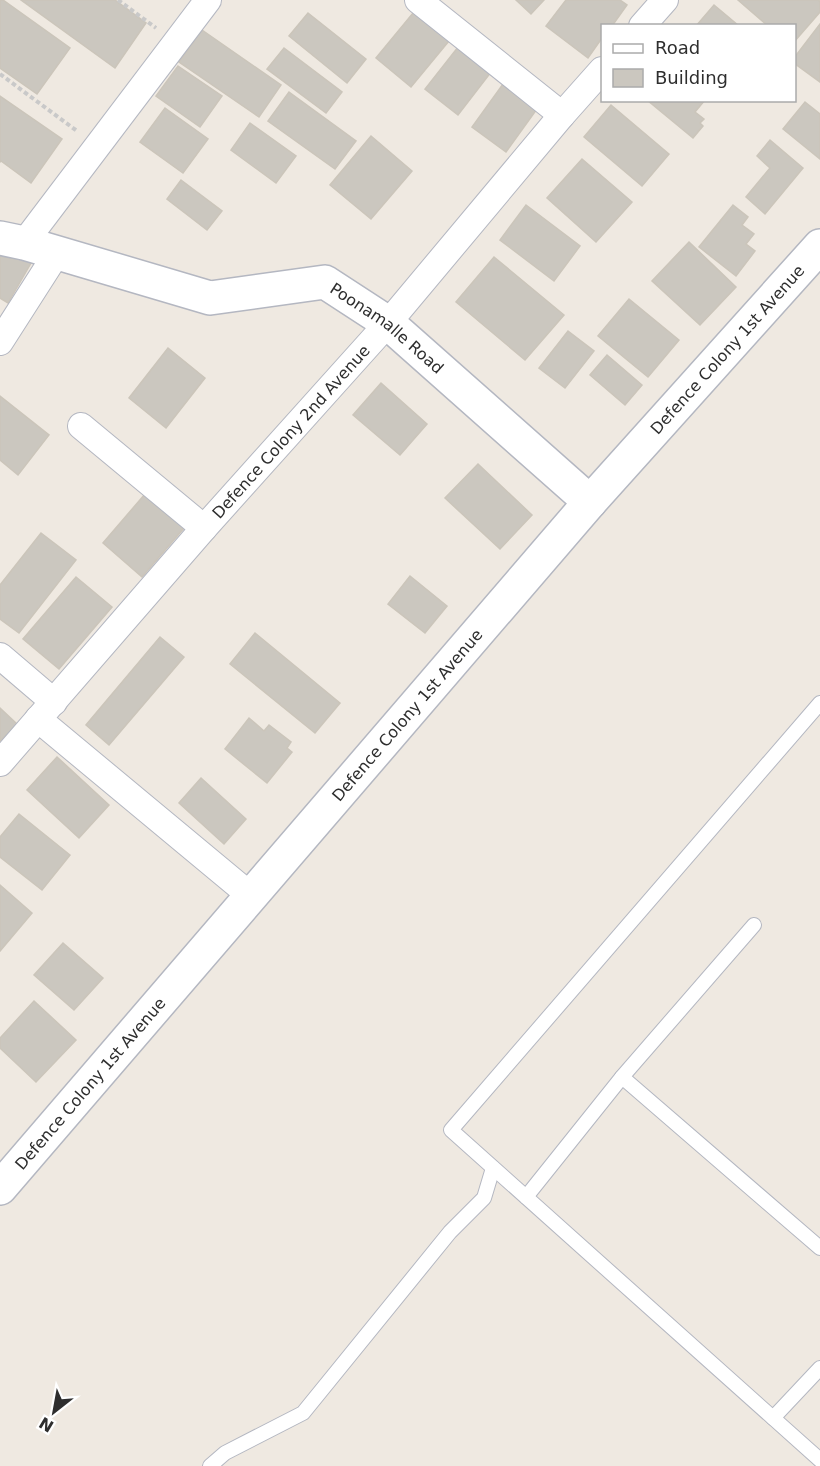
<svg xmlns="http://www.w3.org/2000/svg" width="820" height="1466" viewBox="0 0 820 1466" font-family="'DejaVu Sans',sans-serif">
  <rect width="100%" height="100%" fill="#efe9e1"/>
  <g fill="#cbc7bf" stroke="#cbc5ba" stroke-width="1.5">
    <polygon points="0,0 3,0 70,48 37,94 0,68"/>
    <polygon points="21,0 115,0 146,23 115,68"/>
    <polygon points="516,0 544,0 531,14"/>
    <polygon points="566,0 620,0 627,5 612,26 602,26 602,38 588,58 546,26"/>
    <polygon points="738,0 818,0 820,1 820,12 794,42 794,26 768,26"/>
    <polygon points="714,5 739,26 696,26"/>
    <polygon points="418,7 453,36 411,87 376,58"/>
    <polygon points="308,13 366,59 347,83 289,36"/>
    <polygon points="820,24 820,82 794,63 794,58"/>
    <polygon points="202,30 281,85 259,117 179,62"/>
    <polygon points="462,42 495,67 458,115 425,89"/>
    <polygon points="284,48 342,92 326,113 267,69"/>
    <polygon points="178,66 222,96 200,127 156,96"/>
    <polygon points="503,84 537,109 506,152 472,127"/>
    <polygon points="289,92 356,141 335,169 268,121"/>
    <polygon points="0,96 62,139 31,183 1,161 0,162"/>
    <polygon points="647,100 705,100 695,112 704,119 700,123 703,126 693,138"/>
    <polygon points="805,102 820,114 820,159 783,129"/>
    <polygon points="611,105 669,154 642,186 584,137"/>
    <polygon points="165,108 208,139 183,173 140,142"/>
    <polygon points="250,123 296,156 276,183 231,150"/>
    <polygon points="371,136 412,171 371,219 330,185"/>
    <polygon points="770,140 803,168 765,214 746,197 770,168 757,156"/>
    <polygon points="582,159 632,202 596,242 547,198"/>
    <polygon points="181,180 222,211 207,230 167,199"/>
    <polygon points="526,205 580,246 554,281 500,240"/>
    <polygon points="733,205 748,217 742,225 754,234 746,244 755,251 736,276 699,247"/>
    <polygon points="689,242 736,287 700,325 652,281"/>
    <polygon points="5,248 31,263 8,303 0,298 0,257"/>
    <polygon points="494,257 564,315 525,360 456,302"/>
    <polygon points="629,299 679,340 648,377 598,336"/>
    <polygon points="568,331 594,351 565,388 539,368"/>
    <polygon points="168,348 205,378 166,428 129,398"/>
    <polygon points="607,355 642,385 625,405 590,375"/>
    <polygon points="381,383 427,424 400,455 353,415"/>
    <polygon points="0,396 49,435 18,475 0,460"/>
    <polygon points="478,464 532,515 500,549 445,498"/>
    <polygon points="151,487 190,521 142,577 103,543"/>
    <polygon points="41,533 76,560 19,633 0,619 0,585"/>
    <polygon points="410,576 447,606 425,633 388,604"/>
    <polygon points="76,577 112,607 59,669 23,639"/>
    <polygon points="255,633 340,703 315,733 230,664"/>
    <polygon points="160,637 184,657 109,745 86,725"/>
    <polygon points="0,708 17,724 0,741"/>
    <polygon points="249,718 264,731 269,725 291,742 287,748 292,752 267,783 225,749"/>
    <polygon points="57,757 109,805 79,838 27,790"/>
    <polygon points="201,778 246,819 224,844 179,803"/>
    <polygon points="19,814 70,855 42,890 0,857 0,837"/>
    <polygon points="0,885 32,913 0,951"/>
    <polygon points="63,943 103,978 74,1010 34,975"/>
    <polygon points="34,1001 76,1040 36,1082 0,1048 0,1038"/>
  </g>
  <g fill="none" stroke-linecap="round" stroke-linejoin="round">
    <defs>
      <g id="service">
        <polyline points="820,703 451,1130 820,1460"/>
        <polyline points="622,1077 754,925"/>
        <polyline points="526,1197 622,1077 820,1248"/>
        <polyline points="773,1418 820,1368"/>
        <polyline points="210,1466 225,1453 303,1413 450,1232 484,1198 493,1168"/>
      </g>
      <g id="minor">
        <polyline points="418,0 562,115"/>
        <polyline points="642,26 665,0"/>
        <polyline points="24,243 208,0"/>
        <polyline points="0,342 57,253"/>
        <polyline points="81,426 204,528"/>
        <polyline points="0,656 54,702"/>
        <polyline points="38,719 251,896"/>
        <path id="s1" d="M0,763L204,528L388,323L562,115L602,70"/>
      </g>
      <g id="tertiary">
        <path id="s2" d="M0,238L24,243L210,298L325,282L388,323L590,502"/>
        <path id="s3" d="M0,1188L590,502L820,246"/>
      </g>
    </defs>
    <use href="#service" stroke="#b4b7c1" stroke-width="16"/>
    <use href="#minor" stroke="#b4b7c1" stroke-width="28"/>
    <use href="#tertiary" stroke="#b4b7c1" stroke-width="36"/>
    <g stroke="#c9c9c9" stroke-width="4" stroke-dasharray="4.5 3" stroke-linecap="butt">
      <polyline points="118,0 156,28"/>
      <polyline points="0,74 77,131"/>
    </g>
    <use href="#service" stroke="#fff" stroke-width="14"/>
    <use href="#minor" stroke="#fff" stroke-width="26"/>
    <use href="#tertiary" stroke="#fff" stroke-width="33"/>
  </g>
  <g text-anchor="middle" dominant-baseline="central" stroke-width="5" stroke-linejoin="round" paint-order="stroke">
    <g font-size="16" fill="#2e2e2e" stroke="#fff">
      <text stroke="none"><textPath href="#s2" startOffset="412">Poonamalle Road</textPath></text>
      <text stroke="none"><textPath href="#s3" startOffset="1110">Defence Colony 1st Avenue</textPath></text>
      <text stroke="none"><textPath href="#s1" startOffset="441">Defence Colony 2nd Avenue</textPath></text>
      <text stroke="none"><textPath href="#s3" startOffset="624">Defence Colony 1st Avenue</textPath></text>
      <text stroke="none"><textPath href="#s3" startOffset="138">Defence Colony 1st Avenue</textPath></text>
    </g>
  </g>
  <rect x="601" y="24" width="195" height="78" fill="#ffffff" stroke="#ababab" stroke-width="1.5"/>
  <rect x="613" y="44" width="30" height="9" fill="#ffffff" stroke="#ababab" stroke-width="1.5"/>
  <text x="655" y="54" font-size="18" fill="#2e2e2e">Road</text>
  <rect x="613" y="69" width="30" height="18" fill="#cbc7bf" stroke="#ababab" stroke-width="1.5"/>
  <text x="655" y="84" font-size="18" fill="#2e2e2e">Building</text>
  <g transform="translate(54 1412) rotate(211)" stroke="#ffffff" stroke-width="4.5" paint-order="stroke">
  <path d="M0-4.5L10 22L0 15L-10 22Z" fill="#2e2e2e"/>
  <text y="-9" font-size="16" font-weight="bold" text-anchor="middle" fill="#2e2e2e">N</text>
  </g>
</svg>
